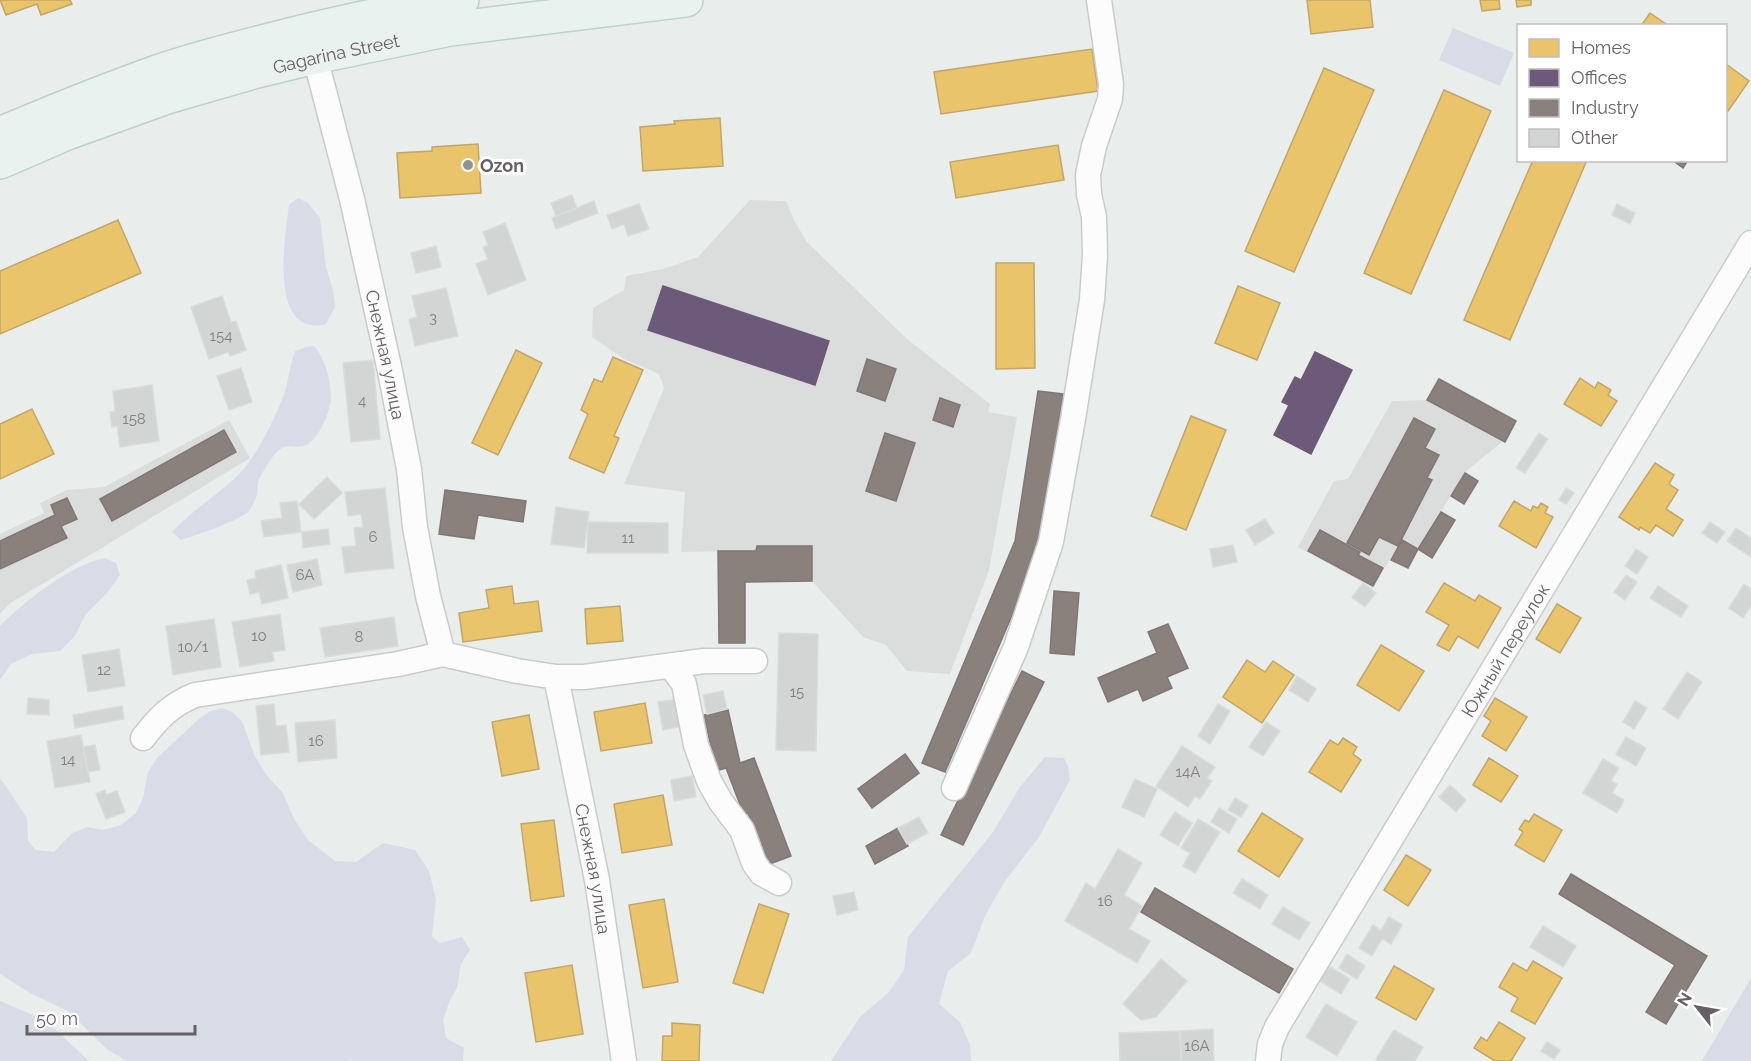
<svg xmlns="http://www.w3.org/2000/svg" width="1751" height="1061" viewBox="0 0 1751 1061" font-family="Raleway,sans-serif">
  <rect width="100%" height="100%" fill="#e9eeec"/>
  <g fill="#dadddb">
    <polygon points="750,200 786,201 795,222 807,242 907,339 990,404 988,412 1017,417 989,570 950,674 907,671 886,645 863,637 812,581 745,582 743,551 681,552 685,492 624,484 664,388 659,374 624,359 592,337 593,308 624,290 626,276 663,269 698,257"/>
    <polygon points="1438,377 1517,420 1505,443 1502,442 1464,473 1419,549 1401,540 1373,588 1298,547 1334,481 1348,479 1392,401 1426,400"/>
    <polygon points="229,420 250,458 9,604 0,614 0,534 44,513 40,503 67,490 104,487"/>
  </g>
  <g fill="#d7dce7">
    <polygon points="1453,28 1514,53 1500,86 1439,60"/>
    <path d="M298,198L308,203L320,218L326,267L333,290L335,307L326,324C268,339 285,236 289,205Z"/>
    <path d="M314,346C325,358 331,381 331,398C330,412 319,439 306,445C295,450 287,441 276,453C271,458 261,474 259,480C257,485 258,490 257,494C256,499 252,507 249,511C241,520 194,536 181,540L172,532C193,509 220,494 241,472C257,455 278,413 285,391C289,378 290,365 295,351L306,347Z"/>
    <path d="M105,558L116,563L120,575L107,593L85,615L75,636L60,651L32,654L11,664L0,680V626C26,600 70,565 105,558Z"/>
    <polygon points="222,708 232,712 242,721 255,757 268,777 283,793 294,819 308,840 335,861 356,862 383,843 415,850 429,871 436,899 432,937 440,943 462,937 470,950 461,964 457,988 450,1000 443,1020 446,1038 464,1048 463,1061 352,1061 351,1059 348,1061 127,1061 108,1050 68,1011 30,993 0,974 0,779 3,782 27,818 28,841 36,850 54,852 72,833 88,827 103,830 121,825 136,813 143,798 148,772 157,758 200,718 211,711"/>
    <polygon points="1045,757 1064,758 1068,766 1070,780 1039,837 1005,881 985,916 971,953 948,971 939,1004 960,1022 970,1045 971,1061 831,1061 860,1017 889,992 904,970 908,937 993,832 1020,787"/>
    <polygon points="1751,978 1751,1061 1702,1061"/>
    <polygon points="0,1001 45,1020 89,1061 0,1061"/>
  </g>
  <g fill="#e9c46a" stroke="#c2a668" stroke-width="1.5">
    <polygon points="0,0 70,0 72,4 41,15 37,4 6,15"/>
    <polygon points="1307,0 1370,0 1373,27 1311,34"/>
    <polygon points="1480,0 1499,0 1500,9 1482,11"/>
    <polygon points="1516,0 1531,0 1531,5 1517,7"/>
    <polygon points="1650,13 1669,26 1641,26"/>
    <polygon points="1092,49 1098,91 941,114 934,72"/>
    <polygon points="1726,64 1749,81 1728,111 1726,109"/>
    <polygon points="1324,68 1374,90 1294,272 1245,251"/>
    <polygon points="1444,90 1491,111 1411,294 1364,273"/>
    <polygon points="720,118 723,166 643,171 640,127 675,124 674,121"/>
    <polygon points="478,144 481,193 400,198 397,153 432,151 432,147"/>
    <polygon points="1058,145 1064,180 956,198 950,162"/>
    <polygon points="1533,160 1587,160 1510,340 1464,320"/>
    <polygon points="118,220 141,273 0,334 0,271"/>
    <polygon points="996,263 1034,263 1035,368 996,369"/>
    <polygon points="1238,286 1280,303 1257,360 1215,343"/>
    <polygon points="516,350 542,363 498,455 472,443"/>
    <polygon points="613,357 643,370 614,436 619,438 604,473 569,458 588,414 581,410 594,379 602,382"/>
    <polygon points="1580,378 1595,388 1598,382 1611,390 1608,395 1617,401 1601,426 1564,404"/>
    <polygon points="32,409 54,454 0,479 0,424"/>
    <polygon points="1191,416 1226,430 1186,530 1151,516"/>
    <polygon points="1655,463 1674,475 1669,484 1678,490 1666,509 1683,520 1673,536 1656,525 1650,533 1640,527 1639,530 1619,517"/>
    <polygon points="1514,501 1531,511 1533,506 1538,508 1541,503 1548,507 1545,513 1553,517 1536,548 1499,526"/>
    <polygon points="1444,583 1475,601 1479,595 1501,608 1478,648 1458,636 1449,651 1437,645 1449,625 1426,612"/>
    <polygon points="512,586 514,604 538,601 542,631 463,642 459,613 489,608 486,590"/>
    <polygon points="1557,604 1581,618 1560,653 1536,639"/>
    <polygon points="620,606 623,641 587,644 585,609"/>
    <polygon points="1381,645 1424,671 1399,711 1357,685"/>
    <polygon points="1247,660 1265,672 1273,661 1294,675 1262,723 1223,697"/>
    <polygon points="1495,698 1527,717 1506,751 1482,736 1491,721 1484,716"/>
    <polygon points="645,703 652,743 601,751 594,712"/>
    <polygon points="529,715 539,769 502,776 492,722"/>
    <polygon points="1343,738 1357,747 1353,754 1361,760 1341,792 1309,772 1330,740 1338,745"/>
    <polygon points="1489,758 1518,776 1501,802 1473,785"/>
    <polygon points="663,795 672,845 622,853 614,804"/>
    <polygon points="1262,813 1303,839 1279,877 1238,851"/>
    <polygon points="1534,814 1562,830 1544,862 1515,845 1523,832 1519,829 1525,820 1529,822"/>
    <polygon points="554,820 564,896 531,901 521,824"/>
    <polygon points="1406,855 1431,870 1408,906 1384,890"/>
    <polygon points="664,899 678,982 643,988 629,905"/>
    <polygon points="759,904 789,914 763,993 733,983"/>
    <polygon points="1533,961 1562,978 1535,1024 1511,1011 1518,998 1499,987 1513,963 1527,971"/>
    <polygon points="572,965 583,1034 536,1042 525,973"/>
    <polygon points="1394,966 1434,989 1416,1020 1376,998"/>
    <polygon points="1499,1022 1525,1038 1511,1061 1495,1061 1474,1048 1481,1037 1487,1041"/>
    <polygon points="672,1023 700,1025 699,1061 662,1061 663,1036 672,1036"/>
  </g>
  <g fill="#6d597a" stroke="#6b5b73" stroke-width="1.5">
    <polygon points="663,286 829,341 815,385 648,330"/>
    <polygon points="1315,352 1352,370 1311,454 1274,435 1289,405 1282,402 1295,377 1301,380"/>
  </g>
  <g fill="#8a817c" stroke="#7f7775" stroke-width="1.5">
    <polygon points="1672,160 1688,160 1683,168"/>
    <polygon points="867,359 896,369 885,401 857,391"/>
    <polygon points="1439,379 1516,421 1505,442 1427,400"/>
    <polygon points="1038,391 1063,394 1040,550 945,772 922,763 1015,541"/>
    <polygon points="940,398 960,405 953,427 933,420"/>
    <polygon points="1414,418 1435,429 1425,448 1439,455 1427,478 1432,480 1398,546 1379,537 1369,555 1347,543"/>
    <polygon points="224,430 236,452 112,521 100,499"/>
    <polygon points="885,433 915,443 896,501 866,491"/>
    <polygon points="1465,473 1478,481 1464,504 1451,496"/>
    <polygon points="445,490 526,501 523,522 478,515 474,539 439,534"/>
    <polygon points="67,498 77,519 61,526 67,538 0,569 0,541 55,515 51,505"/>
    <polygon points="1441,512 1455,520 1432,558 1418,549"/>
    <polygon points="1320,530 1360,552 1358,555 1383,568 1373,586 1308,551"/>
    <polygon points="1402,540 1418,549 1408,568 1391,560"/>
    <polygon points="757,546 812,546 812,581 745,582 745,643 719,643 718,551 756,551"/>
    <polygon points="1054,591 1079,593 1074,655 1050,653"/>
    <polygon points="1168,624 1188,668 1167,677 1172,688 1143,701 1138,689 1108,702 1098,678 1157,653 1148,632"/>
    <polygon points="1022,671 1044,682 963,845 941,835"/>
    <polygon points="728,710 740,763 754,758 791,856 767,865 748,813 744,815 726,768 716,771 704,715"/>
    <polygon points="905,754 919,773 872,808 858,789"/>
    <polygon points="898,828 908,846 875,864 866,846"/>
    <polygon points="1571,874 1707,956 1666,1024 1646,1012 1675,965 1559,894"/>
    <polygon points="1155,888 1293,969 1279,993 1141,912"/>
  </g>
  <g fill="#d2d5d3" stroke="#d8dddb" stroke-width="1.5">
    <polygon points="572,195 577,208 556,216 551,203"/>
    <polygon points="594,201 598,213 556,229 552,218"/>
    <polygon points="639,204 649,229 628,236 624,224 612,229 607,215"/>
    <polygon points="1617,204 1635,213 1630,224 1612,215"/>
    <polygon points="505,223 526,280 488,295 476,264 488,259 483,247 488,245 483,232"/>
    <polygon points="436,246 441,267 416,273 411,253"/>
    <polygon points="446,288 458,336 415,346 409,319 417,317 412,296"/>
    <polygon points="222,296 231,322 236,321 246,350 230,356 228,352 209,359 191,307"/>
    <polygon points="373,360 380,439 351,442 343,363"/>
    <polygon points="241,368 252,402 229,410 217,376"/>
    <polygon points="152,385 159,441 120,447 117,426 112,427 110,412 115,411 113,391"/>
    <polygon points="1539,433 1548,439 1525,473 1516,468"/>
    <polygon points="327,477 342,493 314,519 299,504"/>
    <polygon points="385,488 394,568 345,573 342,547 356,546 354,528 363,527 361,514 348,516 345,492"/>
    <polygon points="1566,488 1574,493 1566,504 1559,500"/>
    <polygon points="297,501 301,532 264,537 261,521 282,518 280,503"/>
    <polygon points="556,507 589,512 584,548 551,544"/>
    <polygon points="1265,519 1274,533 1255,545 1246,530"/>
    <polygon points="588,522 668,523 668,553 587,553"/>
    <polygon points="1710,522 1725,532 1717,543 1702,533"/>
    <polygon points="1736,528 1751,538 1751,557 1727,541"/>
    <polygon points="328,529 330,544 303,548 302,532"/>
    <polygon points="1233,545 1237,562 1213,567 1210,549"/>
    <polygon points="1636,549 1648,557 1637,574 1625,566"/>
    <polygon points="317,559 322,585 293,592 287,565"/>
    <polygon points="281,565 288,598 262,604 259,592 250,594 247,580 256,578 255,571"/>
    <polygon points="1626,575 1637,582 1625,600 1614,592"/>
    <polygon points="1363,583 1376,593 1365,607 1352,597"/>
    <polygon points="1744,584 1751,589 1751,606 1743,618 1729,608"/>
    <polygon points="1658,586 1688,606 1681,617 1650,598"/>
    <polygon points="280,614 285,650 272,652 274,661 240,667 232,622"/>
    <polygon points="394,617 398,646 325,657 320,628"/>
    <polygon points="214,619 221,667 173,675 166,626"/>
    <polygon points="779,633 818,634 816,751 776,750"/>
    <polygon points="119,649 125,686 88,692 82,655"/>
    <polygon points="1687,672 1702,682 1678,719 1663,709"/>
    <polygon points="1297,676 1316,689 1308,702 1289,690"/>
    <polygon points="723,691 727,709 707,714 703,695"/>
    <polygon points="28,698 49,700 49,715 27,714"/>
    <polygon points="679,699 683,726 663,730 658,702"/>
    <polygon points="1635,701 1647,708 1634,729 1623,722"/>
    <polygon points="274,704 276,726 286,725 289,752 261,755 256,706"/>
    <polygon points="1218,704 1230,711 1210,744 1198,736"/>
    <polygon points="122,706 124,719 75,728 73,715"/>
    <polygon points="335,720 337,758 298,762 295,723"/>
    <polygon points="1266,722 1280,731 1263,756 1249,747"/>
    <polygon points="81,735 90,782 55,788 47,741"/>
    <polygon points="1626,737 1646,748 1636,766 1616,754"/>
    <polygon points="95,745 100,770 88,772 83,747"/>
    <polygon points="1182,746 1215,767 1207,778 1212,781 1200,799 1195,796 1188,807 1156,786"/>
    <polygon points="1603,759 1619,768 1611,781 1617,784 1612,793 1624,800 1617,813 1583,793"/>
    <polygon points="692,776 696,797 674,801 671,780"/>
    <polygon points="1135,779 1157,789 1144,817 1122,807"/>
    <polygon points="1450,785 1466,800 1456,812 1439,797"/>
    <polygon points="105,790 106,795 117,791 125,812 106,819 96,794"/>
    <polygon points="1235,798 1248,806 1241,817 1228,810"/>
    <polygon points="1219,808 1237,819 1229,833 1211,822"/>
    <polygon points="1175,812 1192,823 1178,846 1160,835"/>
    <polygon points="919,817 928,833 907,844 898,828"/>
    <polygon points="1198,819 1220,832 1195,873 1183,866 1190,853 1181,848"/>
    <polygon points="1118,849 1142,863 1124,895 1142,906 1129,929 1150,941 1137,963 1065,921 1086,883 1095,889"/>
    <polygon points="1242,879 1268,895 1260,909 1233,893"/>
    <polygon points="854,892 858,910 837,915 833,896"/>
    <polygon points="1283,907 1310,923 1299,940 1272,924"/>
    <polygon points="1389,917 1402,925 1391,944 1382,939 1372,956 1359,948 1373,925 1381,930"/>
    <polygon points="1543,926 1576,946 1563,967 1530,947"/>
    <polygon points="1347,954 1365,966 1357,979 1339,968"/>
    <polygon points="1161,959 1187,981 1156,1017 1141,1020 1123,1004"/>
    <polygon points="1329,966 1350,979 1341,994 1320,981"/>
    <polygon points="1326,1004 1357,1022 1337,1056 1306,1037"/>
    <polygon points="1213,1029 1214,1061 1181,1061 1180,1031"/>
    <polygon points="1394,1030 1423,1047 1415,1061 1379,1061 1376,1059"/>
    <polygon points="1180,1031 1181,1061 1120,1061 1119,1033"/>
    <polygon points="1547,1042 1560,1050 1554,1059 1541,1051"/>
  </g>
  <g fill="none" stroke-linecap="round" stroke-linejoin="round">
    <defs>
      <g id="minor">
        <path id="s1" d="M315,57L352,199L390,371L409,469L415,527L428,596L443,654L517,671L556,677L597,880L624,1061"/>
        <polyline points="671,666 684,684 696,745 709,781 721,802 742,830 754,863 761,873 779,883"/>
        <polyline points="556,677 584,677 704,661 755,661"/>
        <path d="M143,738C159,717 171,705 195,695L398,664L443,654"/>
        <polyline points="954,788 1016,647 1051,542 1073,419 1092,300 1095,255 1094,217 1089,194 1088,175 1094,146 1110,99 1111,84 1099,0"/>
        <path id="s2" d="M1268,1061L1270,1044L1277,1027L1751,243"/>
      </g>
      <g id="primary">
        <path d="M0,134C52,112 104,91 157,72C192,60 230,50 266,41C331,24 396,10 462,0"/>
        <path id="s3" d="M0,162L67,133L167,97L257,71L315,57L450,29L686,0"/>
      </g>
    </defs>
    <use href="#minor" stroke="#c9cbcb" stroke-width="27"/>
    <use href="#primary" stroke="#bad2c7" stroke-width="36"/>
    <use href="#minor" stroke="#fcfcfc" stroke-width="24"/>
    <use href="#primary" stroke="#eaf2ef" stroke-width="33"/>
  </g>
  <circle fill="#949194" stroke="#fff" stroke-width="2" cx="468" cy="165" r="6"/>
  <g text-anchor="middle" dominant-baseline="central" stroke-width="6" stroke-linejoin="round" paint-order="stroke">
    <g font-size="15" fill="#827e81">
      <text x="433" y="318">3</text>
      <text x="221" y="336">154</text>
      <text x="362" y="401">4</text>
      <text x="134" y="419">158</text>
      <text x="373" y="537">6</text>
      <text x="628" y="538">11</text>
      <text x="305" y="575">6А</text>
      <text x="259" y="636">10</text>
      <text x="359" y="637">8</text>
      <text x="193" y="647">10/1</text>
      <text x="104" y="670">12</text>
      <text x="797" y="692">15</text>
      <text x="316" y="741">16</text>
      <text x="68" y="760">14</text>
      <text x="1188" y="772">14А</text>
      <text x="1105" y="901">16</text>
      <text x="1197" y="1046">16А</text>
    </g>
    <g font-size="18" fill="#665f64" stroke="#fff">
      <text stroke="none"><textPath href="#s3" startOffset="354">Gagarina Street</textPath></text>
      <text stroke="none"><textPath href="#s1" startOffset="306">Снежная улица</textPath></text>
      <text stroke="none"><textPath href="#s2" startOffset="476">Южный переулок</textPath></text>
      <text stroke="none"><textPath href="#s1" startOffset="922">Снежная улица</textPath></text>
    </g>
    <g font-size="18" font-weight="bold" fill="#665f64" stroke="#fff" text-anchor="start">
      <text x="480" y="165">Ozon</text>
    </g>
  </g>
  <rect x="1517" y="24" width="210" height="138" fill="#ffffff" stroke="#c2bfc1" stroke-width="1.5"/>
  <rect x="1529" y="39" width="30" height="18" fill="#e9c46a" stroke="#c2bfc1" stroke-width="1.5"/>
  <text x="1571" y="54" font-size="18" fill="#665f64">Homes</text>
  <rect x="1529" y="69" width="30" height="18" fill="#6d597a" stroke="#c2bfc1" stroke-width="1.5"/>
  <text x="1571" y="84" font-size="18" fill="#665f64">Offices</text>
  <rect x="1529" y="99" width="30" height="18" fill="#8a817c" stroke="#c2bfc1" stroke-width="1.5"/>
  <text x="1571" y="114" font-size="18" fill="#665f64">Industry</text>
  <rect x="1529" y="129" width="30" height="18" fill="#d2d5d3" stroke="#c2bfc1" stroke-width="1.5"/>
  <text x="1571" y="144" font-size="18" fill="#665f64">Other</text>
  <g transform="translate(1697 1007) rotate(301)" stroke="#ffffff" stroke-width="4.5" paint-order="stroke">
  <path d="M0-4.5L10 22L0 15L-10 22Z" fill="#665f64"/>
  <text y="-9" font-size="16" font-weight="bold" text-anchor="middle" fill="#665f64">N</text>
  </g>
  <path d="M27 1025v9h168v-9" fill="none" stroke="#665f64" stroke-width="3"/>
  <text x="36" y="1025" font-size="18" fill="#665f64" stroke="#ffffff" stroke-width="4.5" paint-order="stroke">50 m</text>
</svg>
